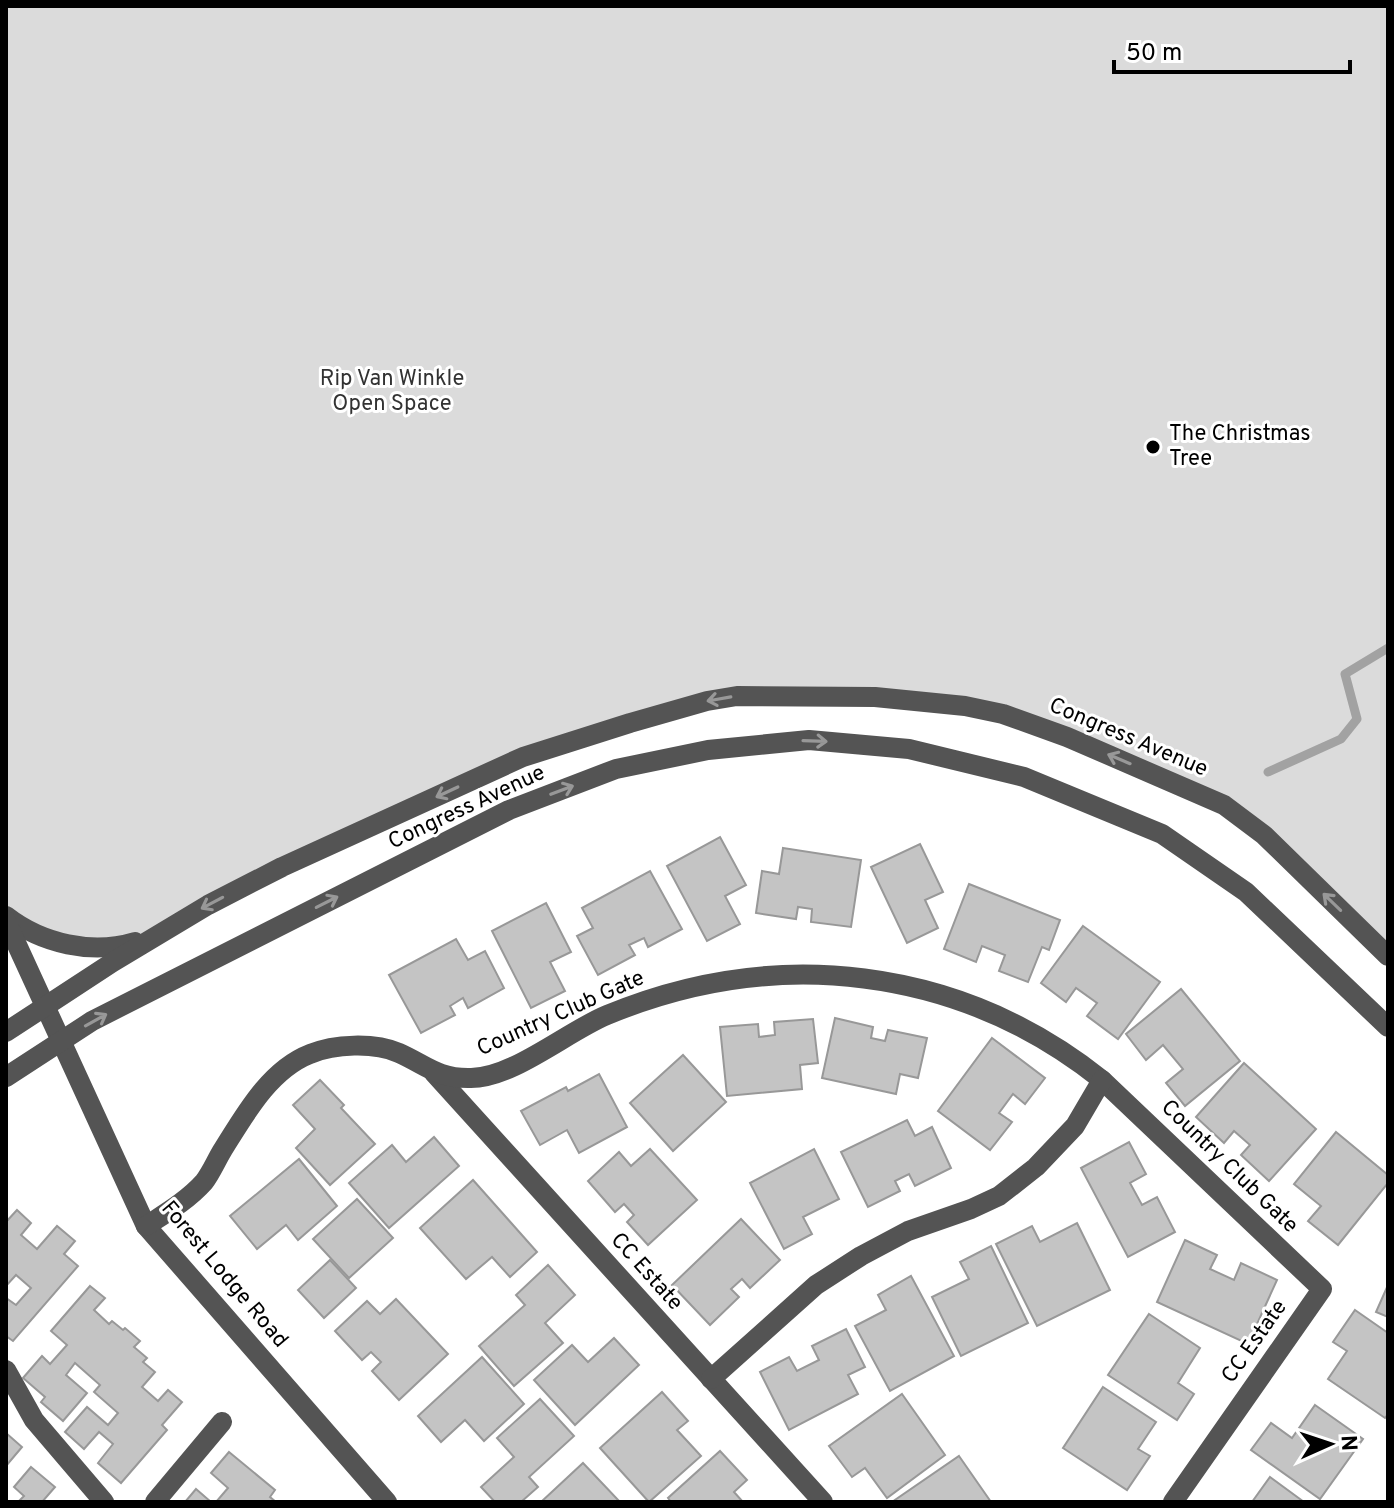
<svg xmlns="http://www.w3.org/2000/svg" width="1394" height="1508" viewBox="0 0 1394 1508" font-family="Overpass,sans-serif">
  <rect width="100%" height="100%" fill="#fff"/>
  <polygon fill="#dbdbdb" points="6,6 1388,6 1388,956 1224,805 1003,714 737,696 523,756 165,931 98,949 6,916"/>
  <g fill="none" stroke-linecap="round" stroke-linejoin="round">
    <polyline stroke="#a2a2a2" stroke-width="9" points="1268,772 1341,739 1357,719 1345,674 1388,648"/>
  </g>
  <g fill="#c4c4c4" stroke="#989898" stroke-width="2">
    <polygon points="720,837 746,885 725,896 740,924 707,941 667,866"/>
    <polygon points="920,844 943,892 925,900 938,928 907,943 871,867"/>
    <polygon points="783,848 861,860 851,927 811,922 812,909 798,907 796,919 756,913 762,871 779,874"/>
    <polygon points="650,871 682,929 648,947 644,938 629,945 635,955 598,975 577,936 593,928 582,908"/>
    <polygon points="969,884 1060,920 1049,950 1042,947 1028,982 999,971 1005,955 982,946 976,962 944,949"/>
    <polygon points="546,903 571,952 550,962 565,991 531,1008 492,931"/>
    <polygon points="1083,926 1160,982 1118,1039 1087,1016 1097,1003 1076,988 1066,1002 1041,983"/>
    <polygon points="456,939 468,960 485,951 504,988 468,1008 463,998 450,1006 455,1015 421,1033 389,975"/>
    <polygon points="1181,989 1240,1061 1185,1106 1166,1083 1183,1069 1163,1045 1146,1060 1126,1034"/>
    <polygon points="835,1018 873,1027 871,1038 885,1041 888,1030 927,1038 918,1078 900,1074 896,1094 822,1078"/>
    <polygon points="813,1019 818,1063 800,1065 802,1089 727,1096 720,1027 758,1024 759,1037 775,1035 774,1022"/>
    <polygon points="992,1038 1045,1078 1025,1104 1013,1094 999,1113 1012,1122 990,1150 938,1111"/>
    <polygon points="683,1055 726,1102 673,1151 630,1103"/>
    <polygon points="1244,1063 1316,1129 1269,1181 1241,1155 1250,1145 1234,1131 1224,1143 1196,1117"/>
    <polygon points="599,1074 627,1127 579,1153 567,1130 540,1145 521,1111 566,1087 568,1091"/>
    <polygon points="320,1080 344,1105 341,1108 375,1144 330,1185 296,1148 315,1129 293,1105"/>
    <polygon points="907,1120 915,1136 932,1127 951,1168 915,1186 909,1174 895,1181 900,1191 868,1207 841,1152"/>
    <polygon points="1336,1132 1388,1175 1388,1183 1338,1245 1308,1221 1321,1206 1294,1184"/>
    <polygon points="434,1137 459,1166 389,1228 349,1183 392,1145 406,1162"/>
    <polygon points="1129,1142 1146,1174 1130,1183 1142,1205 1157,1197 1175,1232 1128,1257 1081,1168"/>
    <polygon points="650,1149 697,1200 648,1245 627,1222 634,1215 624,1204 615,1212 588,1181 619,1152 631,1166"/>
    <polygon points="814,1149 839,1199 803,1217 812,1234 784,1249 750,1183"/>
    <polygon points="299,1159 337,1206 298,1240 286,1225 257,1249 230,1216"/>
    <polygon points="473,1180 537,1252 510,1277 492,1257 466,1279 420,1228"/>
    <polygon points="357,1199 393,1238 349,1278 313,1239"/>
    <polygon points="17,1210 31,1223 21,1235 37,1249 57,1226 75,1241 64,1254 78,1266 13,1341 6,1336 6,1298 16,1305 31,1288 16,1275 6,1286 6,1222"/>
    <polygon points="741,1219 780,1260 750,1288 742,1279 731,1289 739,1297 710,1325 672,1285"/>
    <polygon points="1077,1223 1110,1290 1037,1326 996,1244 1032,1226 1040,1242"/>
    <polygon points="1185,1240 1217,1255 1210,1269 1234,1280 1241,1263 1277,1280 1248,1344 1157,1302"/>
    <polygon points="991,1246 1028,1323 961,1356 932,1297 969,1279 960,1262"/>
    <polygon points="330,1260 356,1288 324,1318 298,1290"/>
    <polygon points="548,1265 575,1295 545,1323 563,1343 514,1386 479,1346 525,1305 516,1295"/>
    <polygon points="911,1276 954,1356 890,1391 855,1326 886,1310 878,1295"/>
    <polygon points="1388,1285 1388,1317 1376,1312"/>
    <polygon points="90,1286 105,1298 94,1310 109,1324 112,1321 123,1330 125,1328 140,1341 134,1347 147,1358 143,1362 155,1372 142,1387 158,1401 168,1390 182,1402 162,1425 167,1430 121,1483 98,1463 113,1444 99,1432 84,1449 65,1432 87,1407 108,1425 118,1413 94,1392 100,1385 75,1363 66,1375 87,1393 63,1421 41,1402 45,1397 23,1378 42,1356 50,1364 67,1345 51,1331"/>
    <polygon points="396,1299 448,1354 399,1400 372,1371 381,1362 371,1352 362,1360 335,1331 367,1301 380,1314"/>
    <polygon points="1355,1310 1388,1333 1388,1414 1385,1418 1328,1379 1347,1351 1333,1342"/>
    <polygon points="1149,1314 1200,1348 1178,1383 1194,1394 1177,1420 1108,1375"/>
    <polygon points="846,1329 865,1367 848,1375 858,1394 789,1430 760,1372 789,1357 797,1371 819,1360 812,1346"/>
    <polygon points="614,1338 639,1365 575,1425 534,1380 572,1345 588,1362"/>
    <polygon points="482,1357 524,1404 484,1441 465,1420 441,1442 418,1416"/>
    <polygon points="1103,1387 1156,1422 1138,1449 1150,1456 1127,1490 1063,1448"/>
    <polygon points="662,1392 688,1421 677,1430 701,1456 649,1502 600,1448"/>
    <polygon points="902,1394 945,1455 887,1498 865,1468 852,1477 829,1446"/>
    <polygon points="540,1399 574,1436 529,1477 538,1487 521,1502 495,1502 481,1487 514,1457 497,1438"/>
    <polygon points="1315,1405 1363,1439 1320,1499 1251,1450 1271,1423 1292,1438"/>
    <polygon points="6,1433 22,1447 6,1466"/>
    <polygon points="720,1451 747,1480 734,1492 743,1502 671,1502 668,1498"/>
    <polygon points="229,1452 275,1490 270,1497 276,1502 216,1502 228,1488 211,1473"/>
    <polygon points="959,1456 991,1502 892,1502"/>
    <polygon points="583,1463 620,1502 541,1502"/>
    <polygon points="31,1467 55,1487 42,1502 18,1502 24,1496 14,1487"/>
    <polygon points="1270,1477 1304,1502 1252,1502"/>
    <polygon points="196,1489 211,1502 185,1502"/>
  </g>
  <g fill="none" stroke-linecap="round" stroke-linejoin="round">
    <g stroke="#545454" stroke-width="20">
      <path d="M6,916C42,944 92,955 135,942"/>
      <polyline points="6,921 146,1226 387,1502"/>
      <polyline points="6,1032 113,962 208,905 282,867 523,757 630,723 707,701 737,696 875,697 965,706 1003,714 1067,737 1224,805 1264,835 1388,956"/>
      <polyline points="434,1073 823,1502"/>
      <polyline points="6,1077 92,1021 509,810 616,769 708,750 809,740 909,749 1024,777 1162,834 1246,892 1388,1027"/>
      <path d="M146,1226C166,1213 188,1200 204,1182C211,1173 216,1161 222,1151C244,1116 269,1070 310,1054C334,1044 374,1042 399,1053C426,1065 438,1079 471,1078C513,1078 568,1031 607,1015C776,945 959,966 1102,1080L1322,1289L1173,1502"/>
      <polyline points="6,1370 34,1420 104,1502"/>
      <polyline points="711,1379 816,1285 861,1256 908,1231 971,1209 999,1196 1036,1167 1075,1126 1102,1080"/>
      <polyline points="155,1502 222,1422"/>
    </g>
  </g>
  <defs><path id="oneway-shaft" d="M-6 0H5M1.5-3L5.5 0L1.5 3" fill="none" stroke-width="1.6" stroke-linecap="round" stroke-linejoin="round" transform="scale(2)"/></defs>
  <g stroke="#989898">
    <use href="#oneway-shaft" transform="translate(719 699) rotate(170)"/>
    <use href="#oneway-shaft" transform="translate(815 741) rotate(2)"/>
    <use href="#oneway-shaft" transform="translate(1119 759) rotate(-157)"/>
    <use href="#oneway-shaft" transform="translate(562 790) rotate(-21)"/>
    <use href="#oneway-shaft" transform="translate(447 792) rotate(155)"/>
    <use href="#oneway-shaft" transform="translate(327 902) rotate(-27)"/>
    <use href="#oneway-shaft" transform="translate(1332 902) rotate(-136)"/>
    <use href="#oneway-shaft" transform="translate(212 903) rotate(152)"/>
    <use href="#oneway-shaft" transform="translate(96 1020) rotate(-29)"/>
  </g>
  <circle fill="#000" stroke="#fff" stroke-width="3" cx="1153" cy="447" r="8"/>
  <g text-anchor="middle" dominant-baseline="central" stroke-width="6" stroke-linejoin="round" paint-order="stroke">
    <g font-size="22" fill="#323232" stroke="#fff">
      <text x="392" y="379">Rip Van Winkle<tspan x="392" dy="25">Open Space</tspan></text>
    </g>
    <g font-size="22" fill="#000" stroke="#fff" text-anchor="start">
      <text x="1169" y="434">The Christmas<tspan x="1169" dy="25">Tree</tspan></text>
    </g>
    <g font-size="22" fill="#000" stroke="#fff">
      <text transform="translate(1128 738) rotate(23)">Congress Avenue</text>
      <text transform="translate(467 808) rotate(-25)">Congress Avenue</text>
      <text transform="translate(561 1014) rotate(-24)">Country Club Gate</text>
      <text transform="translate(1229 1167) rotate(44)">Country Club Gate</text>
      <text transform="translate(646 1272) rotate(48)">CC Estate</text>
      <text transform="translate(224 1275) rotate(50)">Forest Lodge Road</text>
      <text transform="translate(1255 1342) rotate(-55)">CC Estate</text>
    </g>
  </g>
  <rect width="1394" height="1508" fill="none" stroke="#000000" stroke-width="16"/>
  <g transform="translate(1330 1444) rotate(87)" stroke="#ffffff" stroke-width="6" paint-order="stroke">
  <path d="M0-6L14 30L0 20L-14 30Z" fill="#000000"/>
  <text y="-12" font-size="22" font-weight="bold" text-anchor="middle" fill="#000000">N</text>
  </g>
  <path d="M1114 60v12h236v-12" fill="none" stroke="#000000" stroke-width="4"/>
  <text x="1126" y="60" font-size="24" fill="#000000" stroke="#ffffff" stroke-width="6" paint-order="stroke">50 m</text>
</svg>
